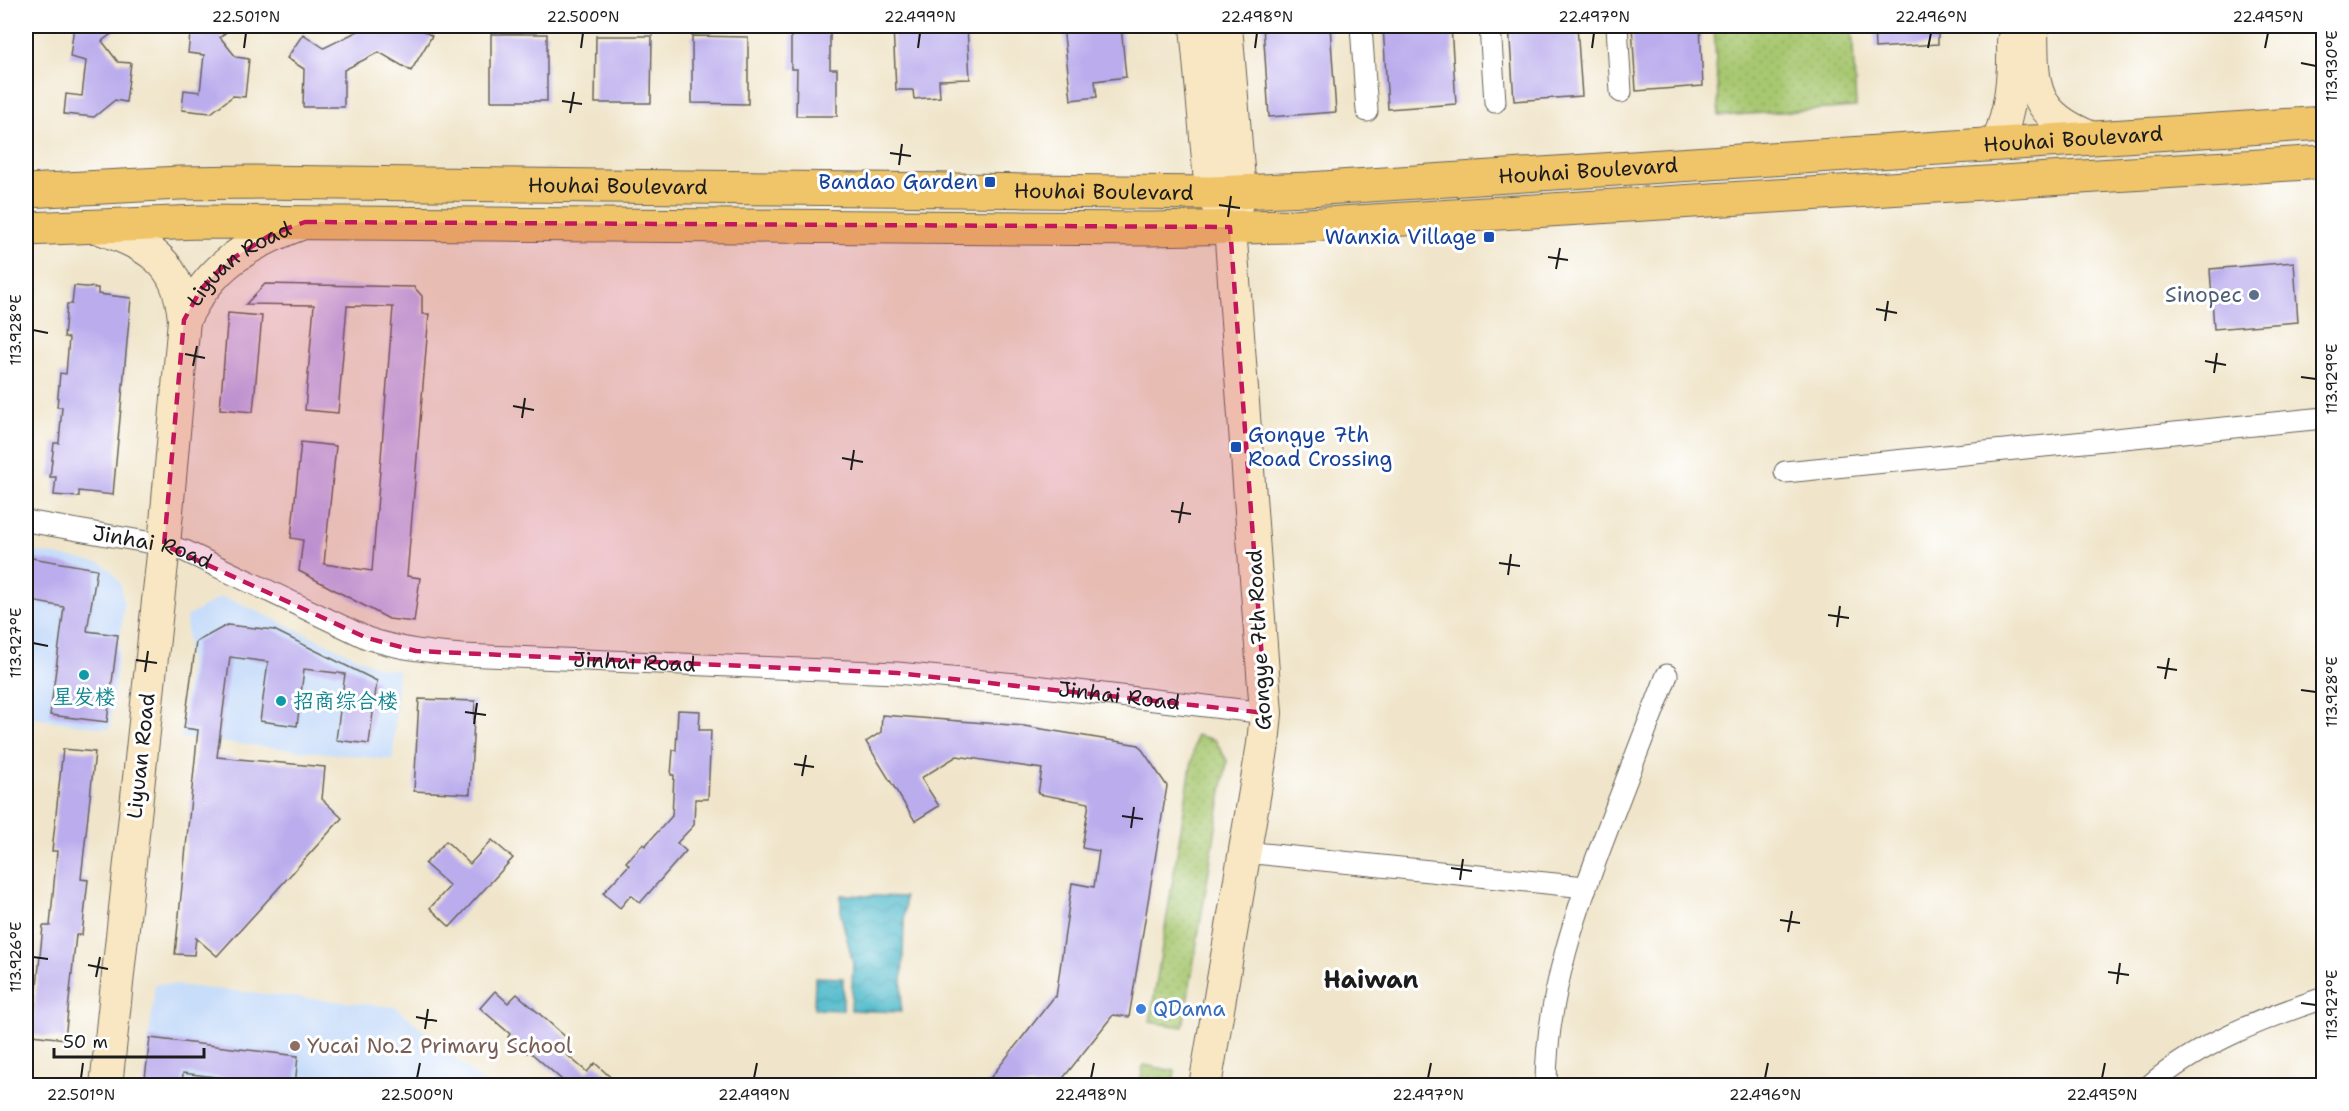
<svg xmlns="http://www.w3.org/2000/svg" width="2349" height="1111" viewBox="0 0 2349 1111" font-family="'Shantell Sans','LXGW WenKai TC',sans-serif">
  <defs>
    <pattern id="park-dots" width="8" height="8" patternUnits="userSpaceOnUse" patternTransform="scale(1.5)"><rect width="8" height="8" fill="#a7c76f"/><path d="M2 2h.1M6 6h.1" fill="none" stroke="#8faa60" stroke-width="1.8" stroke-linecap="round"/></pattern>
    <pattern id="water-waves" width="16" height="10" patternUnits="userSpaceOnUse" patternTransform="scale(1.5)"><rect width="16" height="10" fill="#4fbacb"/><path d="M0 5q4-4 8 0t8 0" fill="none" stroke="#449fae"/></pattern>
  </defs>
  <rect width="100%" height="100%" fill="#fff"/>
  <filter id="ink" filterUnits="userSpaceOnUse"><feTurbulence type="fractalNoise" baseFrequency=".0167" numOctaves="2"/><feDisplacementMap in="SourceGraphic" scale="12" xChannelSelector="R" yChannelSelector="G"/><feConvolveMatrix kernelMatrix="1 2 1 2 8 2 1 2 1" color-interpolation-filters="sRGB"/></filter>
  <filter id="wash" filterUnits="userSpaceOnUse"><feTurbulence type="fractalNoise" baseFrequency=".008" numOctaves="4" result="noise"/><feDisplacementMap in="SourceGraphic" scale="24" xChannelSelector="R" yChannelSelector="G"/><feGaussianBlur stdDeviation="1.35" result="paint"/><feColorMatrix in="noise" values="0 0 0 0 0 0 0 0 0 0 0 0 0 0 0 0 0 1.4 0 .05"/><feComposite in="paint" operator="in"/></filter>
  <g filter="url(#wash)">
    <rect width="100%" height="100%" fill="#f0e5ca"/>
    <g fill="#c8ddf9">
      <polygon points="26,550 100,563 111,570 120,583 124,603 110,729 26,717 26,697 36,614 26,612"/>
      <polygon points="220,597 235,601 380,668 398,670 393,760 181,738 189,666 186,617"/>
      <polygon points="155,983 396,1007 486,1085 144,1086"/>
    </g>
    <g fill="url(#park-dots)" stroke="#627246" stroke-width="1.5">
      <polygon points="1714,26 1852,26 1856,107 1719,116"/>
      <polygon points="1196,735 1215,740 1227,761 1183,1027 1150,1022"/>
      <polygon points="1143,1065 1175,1071 1173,1085 1140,1085"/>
    </g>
    <g fill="url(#water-waves)" stroke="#366b74" stroke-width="1.5">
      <polygon points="841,895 905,897 901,1012 851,1010 853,963 841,915"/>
      <polygon points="815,977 843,978 843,1010 814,1009"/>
    </g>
    <g id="blocks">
      <g fill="#bbaded">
        <polygon points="74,26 122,26 102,41 118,62 131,63 126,102 115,100 94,117 64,114 66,94 82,96 86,61 70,57"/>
        <polygon points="191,26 234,26 220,37 236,57 249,59 245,97 233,96 211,113 182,110 184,90 200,92 204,55 188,53"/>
        <polygon points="368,26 415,26 432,36 411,71 379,52 344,70 344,107 303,107 304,69 287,58 303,34 324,48"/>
        <polygon points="791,26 830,26 830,69 837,69 837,116 796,116 797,69 791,69"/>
        <polygon points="893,26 967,26 970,79 939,80 940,97 914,99 913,90 896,90"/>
        <polygon points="1063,26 1090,26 1090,27 1121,26 1126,77 1095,81 1097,97 1071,100"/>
        <polygon points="1263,26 1330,26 1336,112 1269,117"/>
        <polygon points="1383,26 1451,26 1456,104 1388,109"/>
        <polygon points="1509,26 1577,26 1582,96 1514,101"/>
        <polygon points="1632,26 1700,26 1703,86 1636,91"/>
        <polygon points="1874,26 1938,26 1938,44 1875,48"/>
        <rect x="491" y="34" width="56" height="67"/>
        <polygon points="596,36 652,36 651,103 595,103"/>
        <polygon points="692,36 748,37 748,104 692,103"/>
        <polygon points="2294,262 2298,322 2214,329 2210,269"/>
        <polygon points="265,284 414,287 422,296 422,314 429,314 407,576 420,578 414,622 389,619 299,571 303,540 291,538 301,442 336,446 324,564 372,571 393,307 347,306 338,413 305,410 314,305 246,304"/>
        <polygon points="74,286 98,288 98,294 131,298 113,495 79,491 79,497 54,495 56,477 50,477 54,443 59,443 62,407 57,407 60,373 66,374 69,338 64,337 67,304 72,304"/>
        <polygon points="228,313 262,316 253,412 220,409"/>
        <polygon points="26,557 97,569 87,631 118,635 107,722 50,715 64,607 26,600"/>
        <polygon points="227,625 274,630 377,681 369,744 336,740 345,674 304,669 297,726 260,721 268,662 230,657 217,757 325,767 322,799 342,818 217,956 196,938 194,955 175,954 198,730 184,728 196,642"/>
        <polygon points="419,699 475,701 470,794 414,791"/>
        <polygon points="678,710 700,711 699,730 711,730 708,799 695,799 694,825 677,843 686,851 640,903 631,895 620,908 603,893 629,865 626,862 643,844 645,846 672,816 674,775 671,775 673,750 676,750"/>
        <polygon points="882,715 1024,726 1139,745 1167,786 1129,1017 1113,1015 1057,1086 984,1086 1054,997 1056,997 1072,883 1094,887 1099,851 1082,848 1089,803 1038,794 1042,769 957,756 921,778 939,806 915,821 866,742 881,732"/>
        <polygon points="63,749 95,752 81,879 88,880 82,935 76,935 65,1039 32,1035 43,926 50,926 57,851 52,851"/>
        <polygon points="492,840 513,858 450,927 430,908 450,886 425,864 446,841 470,864"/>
        <polygon points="495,991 508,1003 517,994 568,1039 560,1049 587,1072 595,1063 620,1086 569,1086 529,1051 527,1053 508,1037 510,1034 480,1008"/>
        <polygon points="150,1038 298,1056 295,1086 256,1086 256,1082 183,1073 182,1086 144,1086"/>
      </g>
    </g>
  </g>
  <g filter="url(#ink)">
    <use href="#blocks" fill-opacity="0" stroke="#666259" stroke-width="1.5"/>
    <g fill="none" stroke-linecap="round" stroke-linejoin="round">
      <defs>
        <g id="street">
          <polyline points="1361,26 1367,111"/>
          <polyline points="1490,26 1495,102"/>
          <polyline points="1617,26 1621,92"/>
          <polyline points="1785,472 2324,418"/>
          <path id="s1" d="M26,521L164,545L185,551L367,638C399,649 429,652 462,655L897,673L1026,685L1266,713"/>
          <polyline points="1245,852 1585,887"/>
          <path d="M1546,1086C1546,993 1578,905 1611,820C1630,772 1648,723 1667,675"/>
          <path d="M2149,1086C2200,1043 2261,1019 2324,998"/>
        </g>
        <g id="secondary">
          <polyline points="1196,26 1211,193 1224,216"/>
          <path d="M2032,26C2033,84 2029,113 2090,137"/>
          <path d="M1997,144C2011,110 2014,77 2013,41"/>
          <path d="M94,226C146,245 179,258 184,320L164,545L106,1086"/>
          <path id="s2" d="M184,320C211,265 247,244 303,223"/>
          <polyline points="1205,1086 1263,744 1266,713 1230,227 1240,192 1226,26"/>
        </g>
        <g id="primary">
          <path id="s3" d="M26,191L180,183L252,182L1211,193L1308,189L2324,123"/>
          <polyline points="26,229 199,222 1150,229 1292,226 2324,162"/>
        </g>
      </defs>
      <use href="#street" stroke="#666259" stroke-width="23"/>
      <use href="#secondary" stroke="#666259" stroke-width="34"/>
      <use href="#primary" stroke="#666259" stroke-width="35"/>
      <use href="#street" stroke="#fff" stroke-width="21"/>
      <use href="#secondary" stroke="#f9e7c3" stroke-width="32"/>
      <use href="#primary" stroke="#f0c469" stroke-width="33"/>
    </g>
  </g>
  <path fill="#c2185b" fill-opacity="0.2" stroke="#c2185b" stroke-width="4.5" stroke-dasharray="12 8" stroke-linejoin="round" d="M305,222L1230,227L1266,713L897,673L416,651L367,638L164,545L184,320L201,289L227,262L272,234Z"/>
  <path fill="none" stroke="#1c1c1c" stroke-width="2" d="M244,48L246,33M581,48L583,33M918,48L920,33M1255,48L1257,33M1592,48L1594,33M1928,48L1931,33M2265,48L2268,33M2301,63L2316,66M562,101L582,104M570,113L574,92M890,153L911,156M899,165L902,144M1219,205L1240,208M1228,217L1231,196M1548,257L1568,260M1556,269L1560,248M1876,309L1897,313M1885,321L1888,301M33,330L48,333M185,354L205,358M2205,361L2226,365M193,366L197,346M2214,373L2217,353M2301,377L2316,379M513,406L534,410M522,418L525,398M842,458L863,462M851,470L854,450M1171,511L1191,514M1179,523L1183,502M1499,563L1520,566M1508,575L1511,554M1828,615L1849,618M1837,627L1840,606M33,643L48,646M136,660L157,663M2157,667L2177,670M145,672L148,651M2165,679L2169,658M2301,690L2316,692M465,712L486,715M474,724L477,703M794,764L814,767M802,776L806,755M1122,816L1143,819M1131,828L1134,807M1451,868L1472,871M1460,880L1463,859M1780,920L1800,923M1788,932L1792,911M33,957L48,959M88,965L108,969M2108,972L2129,975M96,977L100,957M2117,984L2120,963M2301,1003L2316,1005M416,1017L437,1021M425,1029L428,1009M81,1078L83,1063M417,1078L420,1063M754,1078L757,1063M1091,1078L1094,1063M1428,1078L1431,1063M1765,1078L1768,1063M2102,1078L2105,1063"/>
  <g fill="#1a4fb4" stroke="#fff" stroke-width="2">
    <rect x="984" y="176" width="12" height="12" rx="3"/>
    <rect x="1483" y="231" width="12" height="12" rx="3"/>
    <rect x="1230" y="441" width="12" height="12" rx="3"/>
  </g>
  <circle fill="#5c6f8a" stroke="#fff" stroke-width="2" cx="2254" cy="295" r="6"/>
  <g fill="#0f9aa8" stroke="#fff" stroke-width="2">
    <circle cx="84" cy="675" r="6"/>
    <circle cx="281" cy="701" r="6"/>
  </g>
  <circle fill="#3f7fe0" stroke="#fff" stroke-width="2" cx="1141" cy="1009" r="6"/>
  <circle fill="#8d6e63" stroke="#fff" stroke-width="2" cx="295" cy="1046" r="6"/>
  <g text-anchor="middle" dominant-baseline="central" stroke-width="6" stroke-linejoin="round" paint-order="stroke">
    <g font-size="21" fill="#1c1c1c" stroke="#fff">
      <text stroke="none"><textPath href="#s3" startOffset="2049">Houhai Boulevard</textPath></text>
      <text stroke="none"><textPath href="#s3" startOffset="1563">Houhai Boulevard</textPath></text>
      <text stroke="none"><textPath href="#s3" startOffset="592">Houhai Boulevard</textPath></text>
      <text stroke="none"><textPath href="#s3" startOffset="1078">Houhai Boulevard</textPath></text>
      <text stroke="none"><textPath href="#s2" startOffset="81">Liyuan Road</textPath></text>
      <text stroke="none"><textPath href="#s1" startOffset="129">Jinhai Road</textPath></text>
      <text transform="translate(1259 640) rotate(-93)">Gongye 7th Road</text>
      <text stroke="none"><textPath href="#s1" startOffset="633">Jinhai Road</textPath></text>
      <text stroke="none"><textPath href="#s1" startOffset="1119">Jinhai Road</textPath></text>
      <text transform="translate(141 756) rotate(-84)">Liyuan Road</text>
    </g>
    <g font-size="21" fill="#164399" stroke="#fff" text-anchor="end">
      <text x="978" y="182">Bandao Garden</text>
      <text x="1477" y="237">Wanxia Village</text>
      <text x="1248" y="435" text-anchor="start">Gongye 7th<tspan x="1248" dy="24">Road Crossing</tspan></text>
    </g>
    <g font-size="21" fill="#4e5e75" stroke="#fff" text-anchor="end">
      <text x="2242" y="295">Sinopec</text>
    </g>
    <g font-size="21" fill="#0d838f" stroke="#fff">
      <text x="84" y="697">星发楼</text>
      <text x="293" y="701" text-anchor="start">招商综合楼</text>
    </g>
    <g font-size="21" fill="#366cbe" stroke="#fff" text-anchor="start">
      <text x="1153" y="1009">QDama</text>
    </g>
    <g font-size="21" fill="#785e54" stroke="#fff" text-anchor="start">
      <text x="307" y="1046">Yucai No.2 Primary School</text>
    </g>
    <g font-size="24" font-weight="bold" fill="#1c1c1c" stroke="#fff">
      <text x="1371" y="980">Haiwan</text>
    </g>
  </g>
  <rect width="2349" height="1111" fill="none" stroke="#fff" stroke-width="66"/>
  <path d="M54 1048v9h150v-9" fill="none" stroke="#1c1c1c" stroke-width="3"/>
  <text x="63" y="1048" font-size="18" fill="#1c1c1c" stroke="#ffffff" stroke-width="4.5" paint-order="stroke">50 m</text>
  <rect x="33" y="33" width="2283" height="1045" fill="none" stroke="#1c1c1c" stroke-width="2"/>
  <g font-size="15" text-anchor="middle" fill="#1c1c1c">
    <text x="246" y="22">22.501°N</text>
    <text x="583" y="22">22.500°N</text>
    <text x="920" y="22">22.499°N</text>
    <text x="1257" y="22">22.498°N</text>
    <text x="1594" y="22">22.497°N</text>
    <text x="1931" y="22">22.496°N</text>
    <text x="2268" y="22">22.495°N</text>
    <text transform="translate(2332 66) rotate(-90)" y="5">113.930°E</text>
    <text transform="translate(16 330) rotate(-90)" y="5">113.928°E</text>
    <text transform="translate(2332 379) rotate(-90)" y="5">113.929°E</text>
    <text transform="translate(16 643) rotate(-90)" y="5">113.927°E</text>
    <text transform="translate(2332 692) rotate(-90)" y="5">113.928°E</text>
    <text transform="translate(16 957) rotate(-90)" y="5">113.926°E</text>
    <text transform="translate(2332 1005) rotate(-90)" y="5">113.927°E</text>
    <text x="81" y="1100">22.501°N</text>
    <text x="417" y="1100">22.500°N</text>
    <text x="754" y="1100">22.499°N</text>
    <text x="1091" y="1100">22.498°N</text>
    <text x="1428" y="1100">22.497°N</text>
    <text x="1765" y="1100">22.496°N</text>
    <text x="2102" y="1100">22.495°N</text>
  </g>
</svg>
